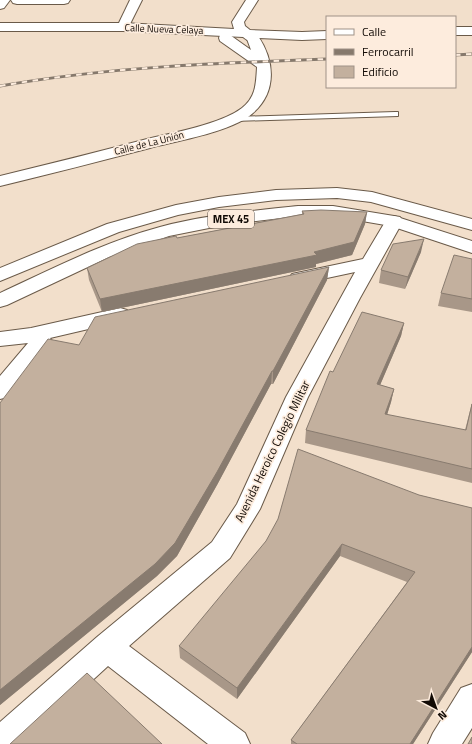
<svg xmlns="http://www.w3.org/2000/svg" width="472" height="744" viewBox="0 0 472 744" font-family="'Titillium Web',sans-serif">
  <rect width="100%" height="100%" fill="#f2dfcb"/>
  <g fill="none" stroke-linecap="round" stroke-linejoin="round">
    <defs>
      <polygon id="lane" points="395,112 398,112 398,116 234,121 230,119 234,117"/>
      <g id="street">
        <polygon points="0,0 10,0 4,8 0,9"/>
        <polygon points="11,0 70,0 68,3 64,4 17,4 13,3"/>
        <polygon points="130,0 142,0 127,30 119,30 117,27"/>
        <path d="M225,34L230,35L251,50L247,39L248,36H258C275,61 277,92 253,113C234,131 177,141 150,148C100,161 50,174 0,186V176C49,164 98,152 147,139C173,133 221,124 242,108C256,97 256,84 257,67L220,41L219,38L220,35Z"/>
        <polygon points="394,216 400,217 403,221 360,298 308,397 260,509 230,558 129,646 245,733 250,744 208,744 108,666 23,744 0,744 0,722 97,637 212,542 237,504 286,397 355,272 299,284 292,282 289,278 292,274 363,259 388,217"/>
        <polygon points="120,308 127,310 130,315 127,320 50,338 52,341 48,346 8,397 0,399 0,376 28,343 0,346 0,332 31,328"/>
        <polygon points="472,684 472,728 462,744 428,744 433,733 461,688"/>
      </g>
      <g id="secondary">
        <path d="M246,0H258L244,22L245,26L250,30L302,32L327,31V39L302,40L259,38V39L258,42C251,43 248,41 243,37L123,31H0V23H123L234,29L232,22Z"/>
        <rect x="455" y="27" width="17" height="8"/>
      </g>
      <g id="primary">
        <polygon points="337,188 372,192 472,219 472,230 371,202 337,198 276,200 219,207 178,215 119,232 0,281 0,268 107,224 176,205 219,197 276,190"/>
        <path d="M298,206H333L394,216L472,241V253L391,226L333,216H298L224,225L169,236L109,257L7,305L0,307V293C52,269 104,242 160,227C204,215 252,211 298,206Z"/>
      </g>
    </defs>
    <use href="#lane" stroke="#6a5a49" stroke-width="2"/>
    <use href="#street" stroke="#6a5a49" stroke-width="2"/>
    <use href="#secondary" stroke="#6a5a49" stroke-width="2"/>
    <use href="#primary" stroke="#6a5a49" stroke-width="2"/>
    <use href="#lane" fill="#fff" fill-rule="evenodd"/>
    <use href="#street" fill="#fff" fill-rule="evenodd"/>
    <use href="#secondary" fill="#fff" fill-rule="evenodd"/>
    <use href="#primary" fill="#fff" fill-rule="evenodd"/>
    <defs>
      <g id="rail">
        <polyline points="455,55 472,54"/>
        <path d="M0,86C108,67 217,63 327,59"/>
      </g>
    </defs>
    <use href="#rail" stroke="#86796c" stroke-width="3"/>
    <use href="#rail" stroke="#fdecdd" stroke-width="2" stroke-dasharray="5.5" stroke-linecap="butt"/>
  </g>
  <g fill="#a89788">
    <polygon points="302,211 367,212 365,224 352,255 316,264 316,267 102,312 89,280 87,268 177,238 302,214"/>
    <polygon points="421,252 405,289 379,283 381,270"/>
    <polygon points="472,259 472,312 438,306 441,293"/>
    <polygon points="329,267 327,280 273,384 271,384 217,485 177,556 157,576 0,705 0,403 79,345"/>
    <polygon points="404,323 401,336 380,385 394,389 391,402 387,415 465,430 472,403 472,483 305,443 306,430 333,372"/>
    <polygon points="419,495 472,508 472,652 413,744 291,744 291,740 407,582 340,556 237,699 180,658 179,646"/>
  </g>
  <g fill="#887b6f">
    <polygon points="367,212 365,224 352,255 316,264 316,267 102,312 100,299 314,252"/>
    <polygon points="424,239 421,252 405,289 408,277"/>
    <polygon points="329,267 327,280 273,384 273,371"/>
    <polygon points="404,323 401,336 375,397 377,384"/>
    <polygon points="272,371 271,384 217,485 177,556 157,576 0,705 0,690"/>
    <polygon points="394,389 391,402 383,427 385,414"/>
    <polygon points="342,544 340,556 237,699 237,688"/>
    <polygon points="472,647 472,652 413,744 410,744"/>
  </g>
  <g fill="#c3b09e" stroke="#887b6f">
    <polygon points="321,210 367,212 354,242 314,252 317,255 100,299 87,268 137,244 176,236 177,238 304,214 302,211"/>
    <polygon points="424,239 408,277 381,270 393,244"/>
    <polygon points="454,255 472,259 472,299 441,293"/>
    <polygon points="329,267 273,371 272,371 217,472 175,543 155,564 0,690 0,403 48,339 79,345 95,317"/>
    <polygon points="362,312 404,323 377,384 394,389 385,414 466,430 472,404 472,469 306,430 330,371 333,372"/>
    <polygon points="298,449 419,495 472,508 472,647 410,744 297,744 291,740 415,572 342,544 237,688 179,646 266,541 278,519"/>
    <polygon points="87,673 162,744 10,744"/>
    <polygon points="472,737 472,744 468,744"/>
  </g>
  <g text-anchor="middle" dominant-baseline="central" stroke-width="3.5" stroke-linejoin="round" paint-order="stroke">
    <g font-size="10" fill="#110a05" stroke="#fdecdd">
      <text transform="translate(164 29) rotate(2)">Calle Nueva Celaya</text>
      <text transform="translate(149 143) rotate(-14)">Calle de La Unión</text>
    </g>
    <rect fill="#fdecdd" stroke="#584e46" stroke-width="1" x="208" y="210" width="46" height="18" rx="3"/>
    <g font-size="11" font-weight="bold" fill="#110a05">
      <text x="231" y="219">MEX 45</text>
    </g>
    <g font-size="12" fill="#110a05" stroke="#fdecdd">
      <text transform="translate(272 451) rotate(-64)">Avenida Heroico Colegio Militar</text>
    </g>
  </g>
  <rect x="326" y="16" width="130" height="72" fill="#fdecdd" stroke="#9f9287"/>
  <rect x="334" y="29" width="20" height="6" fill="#ffffff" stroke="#9f9287"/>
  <text x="362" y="36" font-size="12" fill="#110a05">Calle</text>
  <rect x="334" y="49" width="20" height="6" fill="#86796c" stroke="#9f9287"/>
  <text x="362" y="56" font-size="12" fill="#110a05">Ferrocarril</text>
  <rect x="334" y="66" width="20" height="12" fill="#c3b09e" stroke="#9f9287"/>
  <text x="362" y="76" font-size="12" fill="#110a05">Edificio</text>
  <g transform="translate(436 708) rotate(139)" stroke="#fdecdd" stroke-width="3" paint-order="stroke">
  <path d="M0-3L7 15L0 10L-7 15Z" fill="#110a05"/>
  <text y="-6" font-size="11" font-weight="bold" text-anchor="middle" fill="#110a05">N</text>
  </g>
</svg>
